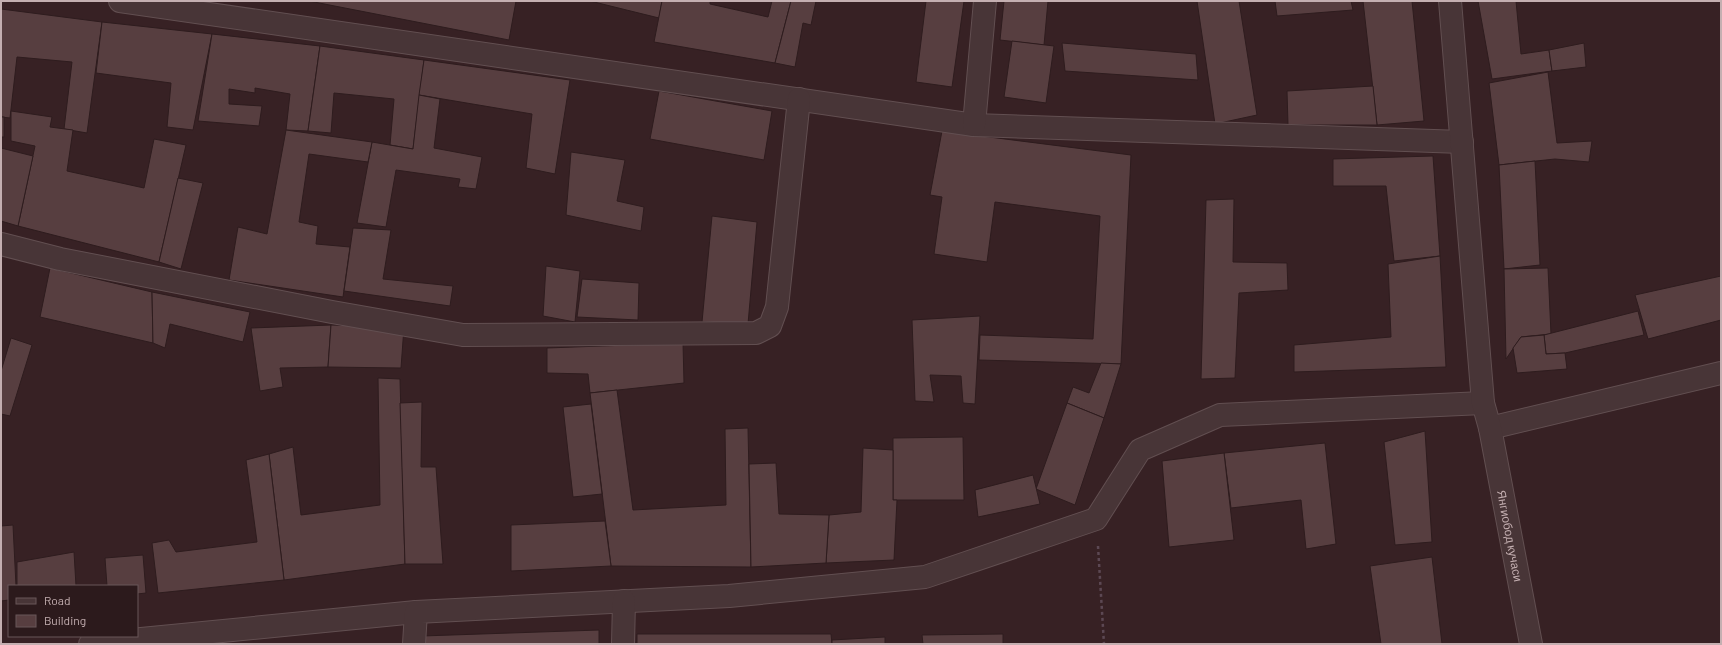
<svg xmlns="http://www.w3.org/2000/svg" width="1722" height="645" viewBox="0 0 1722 645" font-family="Barlow,sans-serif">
  <rect width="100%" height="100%" fill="#372124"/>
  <g fill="#573e40" stroke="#2e1c1e">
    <polygon points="309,1 516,1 509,40"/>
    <polygon points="590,1 662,1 659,18"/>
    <polygon points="662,1 710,1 710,4 768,17 772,1 791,1 775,63 654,42"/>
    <polygon points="791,1 816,1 811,25 803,23 795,67 775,63"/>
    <polygon points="926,1 964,1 952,87 916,82"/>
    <polygon points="1004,1 1048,1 1044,45 1000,40"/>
    <polygon points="1197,1 1239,1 1257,115 1215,124"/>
    <polygon points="1275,1 1351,1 1353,10 1277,16"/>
    <polygon points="1363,1 1412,1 1424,121 1377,125"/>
    <polygon points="1478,1 1516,1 1521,54 1549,50 1552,71 1492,79"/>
    <polygon points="1,9 102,22 87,133 64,129 72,62 17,57 10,118 1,117"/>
    <polygon points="102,22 212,34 193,130 167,127 171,83 96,73"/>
    <polygon points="212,34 320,46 308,131 286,130 290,94 255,88 255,93 229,89 229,104 262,106 259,126 198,121"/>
    <polygon points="1012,41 1054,46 1046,103 1004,97"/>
    <polygon points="1062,43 1196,54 1198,80 1065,71"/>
    <polygon points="1584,43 1586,67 1552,71 1549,50"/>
    <polygon points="320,46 424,60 413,149 390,145 394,99 334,93 331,133 308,131"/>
    <polygon points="424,60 570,80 555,174 526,168 532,114 419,95"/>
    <polygon points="1548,72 1557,143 1592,141 1589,162 1555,159 1499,165 1489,83"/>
    <polygon points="1373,86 1377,125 1288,125 1287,91"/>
    <polygon points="659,91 772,111 764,160 650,139"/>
    <polygon points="419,95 440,99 434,148 482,157 476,189 458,187 460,179 396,170 386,227 357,223 372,142 413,149"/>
    <polygon points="11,111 52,117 50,127 73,130 67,171 144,188 154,139 186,145 159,262 18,226 35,146 11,141"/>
    <rect x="1" y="117" width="3" height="20"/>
    <polygon points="286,130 372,142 368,162 309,154 299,222 318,226 316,244 350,247 343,297 229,280 238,227 267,234"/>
    <polygon points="942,131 1131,155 1121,364 979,360 980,335 1093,339 1100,216 995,202 987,262 934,254 942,197 930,195"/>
    <polygon points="1,148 33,156 18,226 1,221"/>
    <polygon points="571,152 625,160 617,201 644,207 641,231 566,215"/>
    <polygon points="1433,156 1440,256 1394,261 1386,186 1333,186 1333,159"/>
    <polygon points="1535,161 1540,265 1504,269 1499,165"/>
    <polygon points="178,178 203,183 181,269 159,262"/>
    <polygon points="1234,199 1233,262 1287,263 1288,290 1239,293 1235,378 1201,379 1206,200"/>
    <polygon points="712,216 757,222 748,324 702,322"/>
    <polygon points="353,228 391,230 383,279 453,286 450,306 344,291"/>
    <polygon points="1440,256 1446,367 1294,372 1294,345 1391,337 1388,264"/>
    <polygon points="546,266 580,271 575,322 543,316"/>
    <polygon points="50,268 152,292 153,343 40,317"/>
    <polygon points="1548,268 1551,334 1521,337 1506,359 1504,269"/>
    <polygon points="1721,276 1721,320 1648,339 1635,295"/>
    <polygon points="582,279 639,283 638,320 577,317"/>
    <polygon points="152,292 250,312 243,342 170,324 165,348 153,343"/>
    <polygon points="1638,311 1644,335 1565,353 1546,354 1544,335"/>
    <polygon points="980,316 975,404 963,403 961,376 930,375 934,402 915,401 912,320"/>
    <polygon points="331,325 328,367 280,368 283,387 260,391 251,328"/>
    <polygon points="331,325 404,327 401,368 328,367"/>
    <polygon points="1544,335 1546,354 1565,353 1567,369 1517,373 1513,348 1521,337"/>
    <polygon points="11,338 32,345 10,416 1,414 1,371"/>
    <polygon points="683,343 684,383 590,393 588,374 547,373 547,348"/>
    <polygon points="1101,363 1121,364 1104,418 1067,403 1073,387 1089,393"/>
    <polygon points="378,378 400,379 405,564 284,580 269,454 293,447 301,515 380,505"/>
    <polygon points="617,390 633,510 726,505 725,429 748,428 751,567 611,566 590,393"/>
    <polygon points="422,402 421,467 436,467 443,564 405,564 400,403"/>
    <polygon points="1067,403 1104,418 1075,505 1036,489"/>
    <polygon points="591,404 602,494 573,497 563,407"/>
    <polygon points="1425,431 1432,542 1395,545 1384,442"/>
    <polygon points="963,437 964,500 893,500 893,438"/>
    <polygon points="1325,443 1336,544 1306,549 1301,500 1231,508 1224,453"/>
    <polygon points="863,448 893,450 893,500 897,500 894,560 826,563 829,515 861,512"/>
    <polygon points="1224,453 1234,540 1169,547 1162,461"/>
    <polygon points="269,454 284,580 158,593 152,543 169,540 176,552 257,542 246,460"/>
    <polygon points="776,463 779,514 829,515 826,563 751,567 749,464"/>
    <polygon points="1033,475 1040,504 978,517 975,490"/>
    <polygon points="605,521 611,566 511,571 511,525"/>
    <polygon points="13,525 16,586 9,586 9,600 1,601 1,526"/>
    <polygon points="74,552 76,586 17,586 17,562"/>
    <polygon points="143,555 146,593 137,594 137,586 107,586 105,558"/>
    <polygon points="1432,557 1442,644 1381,644 1370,566"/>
    <polygon points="599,630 599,644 422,644 422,636"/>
    <polygon points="637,634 831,634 832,644 637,644"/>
    <polygon points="1003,634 1003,644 923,644 922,635"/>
    <polygon points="885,637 885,644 832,644 832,640"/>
  </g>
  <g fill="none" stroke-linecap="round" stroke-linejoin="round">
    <defs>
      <g id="minor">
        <polyline points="120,1 974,125 1462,142"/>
        <polyline points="974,125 985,1"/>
        <polyline points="1,244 60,259 332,312 463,335 756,333 770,326 777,307 799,99"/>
        <polyline points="1490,428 1721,373"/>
        <polyline points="90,644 416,612"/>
        <polyline points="414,644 416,612 729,596 925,577 1096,519 1140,450 1220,415 1483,403"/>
        <polyline points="623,644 624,601"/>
      </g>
      <g id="tertiary">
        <path id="s1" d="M1450,1L1483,403L1490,428L1531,644"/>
      </g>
    </defs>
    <use href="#minor" stroke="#624f51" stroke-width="24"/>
    <use href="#tertiary" stroke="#624f51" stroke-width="24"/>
    <polyline stroke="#5c4853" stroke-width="2.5" stroke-dasharray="3 3" stroke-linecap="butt" points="1098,546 1104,644"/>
    <use href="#minor" stroke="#483537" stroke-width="22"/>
    <use href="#tertiary" stroke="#483537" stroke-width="22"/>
  </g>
  <g text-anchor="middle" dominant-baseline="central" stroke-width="4" stroke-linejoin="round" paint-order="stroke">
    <g font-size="12" fill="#c4afb1" stroke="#2c1a1c">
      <text stroke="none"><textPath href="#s1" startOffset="539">Янгиобод кучаси</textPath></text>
    </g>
  </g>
  <rect width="1722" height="645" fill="none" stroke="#c4afb1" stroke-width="4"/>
  <rect x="8" y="585" width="130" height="52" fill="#2c1a1c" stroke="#695658"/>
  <rect x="16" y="598" width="20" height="6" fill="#483537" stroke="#695658"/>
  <text x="44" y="605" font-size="12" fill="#c4afb1">Road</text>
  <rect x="16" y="615" width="20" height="12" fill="#573e40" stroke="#695658"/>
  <text x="44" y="625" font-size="12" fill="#c4afb1">Building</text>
</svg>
